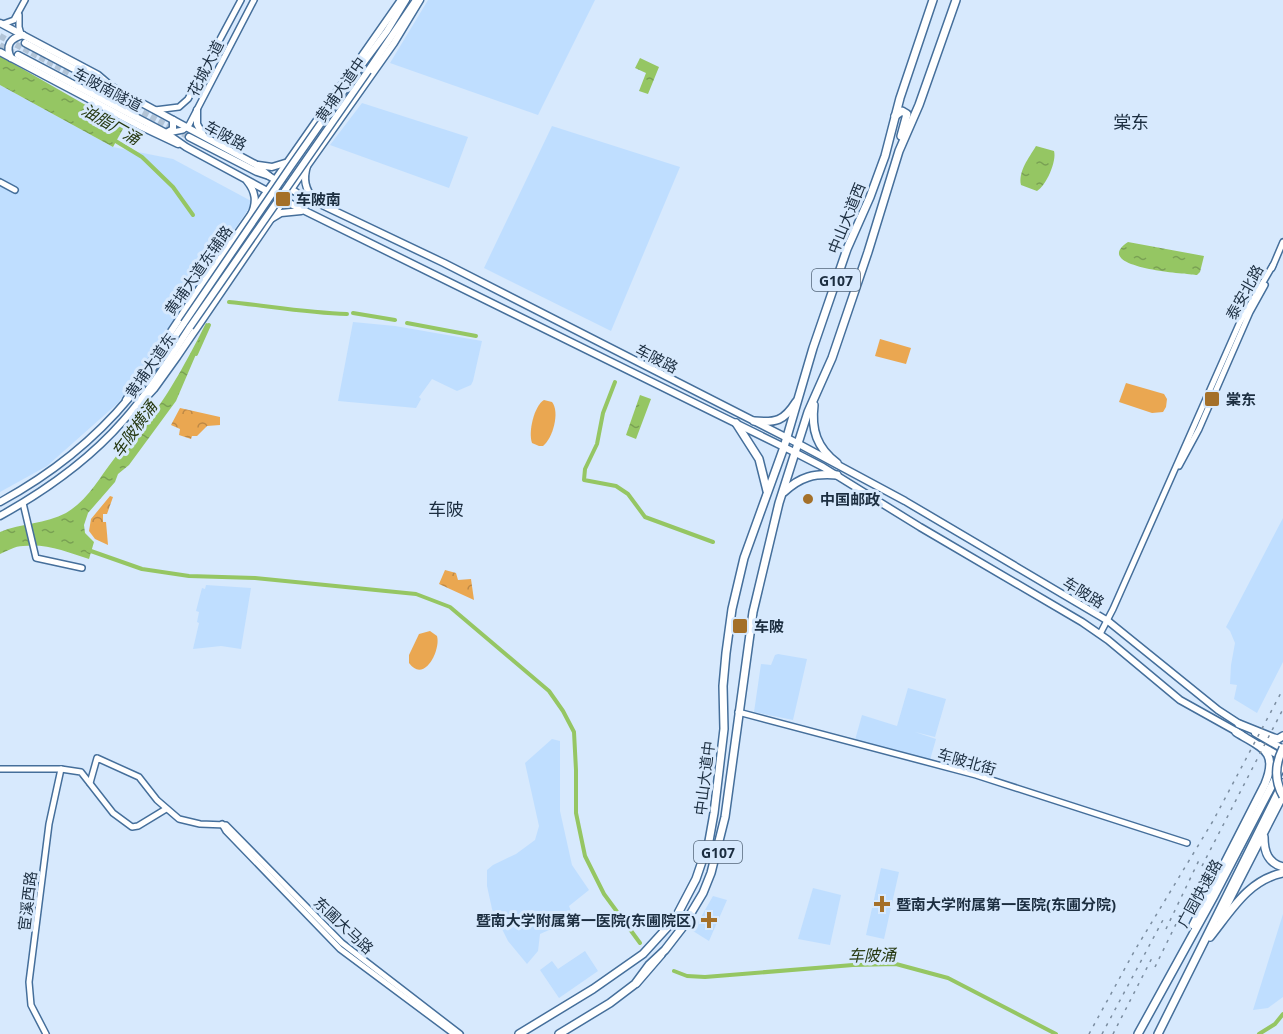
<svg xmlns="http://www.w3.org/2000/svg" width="1283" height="1034" viewBox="0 0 1283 1034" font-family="'Open Sans','Noto Sans SC',sans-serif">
  <defs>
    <pattern id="forest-crowns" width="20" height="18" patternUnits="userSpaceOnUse" patternTransform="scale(1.5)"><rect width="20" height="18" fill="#eaa751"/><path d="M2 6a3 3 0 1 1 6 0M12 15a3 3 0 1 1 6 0" fill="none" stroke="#bd8845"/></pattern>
    <pattern id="water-ripples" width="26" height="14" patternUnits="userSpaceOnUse" patternTransform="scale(1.5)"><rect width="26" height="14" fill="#95c663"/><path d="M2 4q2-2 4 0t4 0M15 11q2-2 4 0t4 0" fill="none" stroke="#79a153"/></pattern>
  </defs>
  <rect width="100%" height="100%" fill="#d7e9fd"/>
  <g fill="#bfdeff">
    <polygon points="428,0 595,0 538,115 390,63"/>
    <polygon points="0,85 113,147 173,159 253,202 118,403 47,466 0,492"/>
    <polygon points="362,103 468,137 449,188 330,145"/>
    <polygon points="552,126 680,167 611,331 484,268"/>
    <polygon points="353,322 395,326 482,341 473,381 471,385 457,391 432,379 419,397 421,399 416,408 338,401"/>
    <polygon points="1283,518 1283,662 1257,713 1234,699 1237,685 1230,684 1231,665 1235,643 1230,631 1226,627"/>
    <polygon points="206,585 251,588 241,649 221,646 193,649 199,623 197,622 199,612 196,611 202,588 205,589"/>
    <polygon points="778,654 807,659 793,720 754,712 761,664 771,665 775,655"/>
    <polygon points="908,688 946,699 935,737 915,732 936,739 930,760 855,740 862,715 897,726"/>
    <polygon points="552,739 560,741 560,811 572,865 589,890 569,906 576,924 565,930 549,930 540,934 538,951 527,964 508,941 492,909 487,886 487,870 493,865 516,854 535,840 539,826 525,763"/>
    <polygon points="881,868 899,872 884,939 866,935"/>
    <polygon points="813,888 841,895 830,945 798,939"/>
    <polygon points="713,896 727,900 709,941 693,931"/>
    <polygon points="1283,914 1283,997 1268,1008 1253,1010"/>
    <polygon points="585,951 598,971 559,998 540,970 552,961 558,969"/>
  </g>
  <g fill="url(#forest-crowns)">
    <polygon points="180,408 220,417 220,425 207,426 197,436 192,436 191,439 179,435 180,429 171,425"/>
    <polygon points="110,496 113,497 107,514 103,514 103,522 106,522 108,545 95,539 89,531 91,519"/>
    <polygon points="445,570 456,573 458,580 471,579 474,600 439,584"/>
  </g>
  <g fill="#eaa751">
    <polygon points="880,339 911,348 906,364 875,356"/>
    <polygon points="1126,383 1164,394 1167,399 1166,407 1163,412 1152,413 1119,402"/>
    <path d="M544,400L552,402C560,412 553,438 543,446H539L532,443C528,432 534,406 544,400Z"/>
    <path d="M430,631L437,636C441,650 424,684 409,663V655L419,634Z"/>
  </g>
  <g fill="url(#water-ripples)">
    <polygon points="0,56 124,127 113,147 0,85"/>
    <polygon points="640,58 659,67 648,94 639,91 646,73 635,68"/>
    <path d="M1036,146L1054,151C1057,161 1046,186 1037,191L1021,185C1018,171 1029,158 1036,146Z"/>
    <path d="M1128,242L1204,256L1200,272L1197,275C1188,274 1089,268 1128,242Z"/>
    <path d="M206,323L209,324L176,401L129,465L118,474L115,482L88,513L84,525L85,533L94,542L89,559C68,552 46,543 23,546C15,546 7,551 0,554V532C21,523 46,524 66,513C88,500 99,478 114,459C126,443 141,429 153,414C172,389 192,351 206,323Z"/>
    <polygon points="640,395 651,399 636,439 626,435"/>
  </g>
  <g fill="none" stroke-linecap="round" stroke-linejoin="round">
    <g stroke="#95c663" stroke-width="4">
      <polyline points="114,140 142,157 173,187 193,215"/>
      <path d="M229,302C269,306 307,313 347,314"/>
      <polyline points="353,313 395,320"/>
      <polyline points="407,323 476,336"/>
      <polyline points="196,354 209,325"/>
      <polyline points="615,382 603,413 597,444 585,469 584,480 616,486 628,494 645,517 713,542"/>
      <polyline points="88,550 142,569 189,576 255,578 416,594 450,607 549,691 563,711 574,732 576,770 576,813 585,856 604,894 640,943"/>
      <polyline points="674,971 687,976 705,977 853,965 896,964 948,978 1056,1034"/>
      <polyline points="1259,1034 1275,1024 1283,1014"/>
    </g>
    <g stroke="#b2c4d7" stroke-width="6" stroke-dasharray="6 3" stroke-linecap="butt">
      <polyline points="0,36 189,137"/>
      <polyline points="0,45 18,55"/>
    </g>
    <defs>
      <g id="tertiary">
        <polyline points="19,15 19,27 21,34"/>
        <polyline points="3,24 14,20 25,0"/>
        <polyline points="155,110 179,107 188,99 241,0"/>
        <polyline points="168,133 183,130 189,125 254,0"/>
        <polyline points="0,182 15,190"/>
        <polyline points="1272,268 1283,242"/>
        <polyline points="1179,466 1199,429 1250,312 1265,285"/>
        <polyline points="23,503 36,558 82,568"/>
        <polyline points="1100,634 1113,609 1240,322 1273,265"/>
        <polyline points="738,712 976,775 1187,843"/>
        <polyline points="0,769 61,769 81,772 113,813 132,827 138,826 166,809"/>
        <polyline points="90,783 97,758 139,777 157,800 179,819 200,824 226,825 342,943 460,1034"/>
        <polyline points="222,824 226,831 340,949 454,1034"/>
        <polyline points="637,984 662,955"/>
        <polyline points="46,1034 31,1005 29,982 49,824 61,769"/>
      </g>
      <g id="secondary">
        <polyline points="0,23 98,75 112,87 255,164 269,176"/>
        <polyline points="0,52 142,127 178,144"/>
        <path d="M11,58C5,46 10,38 23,35"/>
        <polyline points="197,110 197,124 203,135"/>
        <polyline points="258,165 272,167 285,163"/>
        <polyline points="126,400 201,286 401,0"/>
        <polyline points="141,403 154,389 177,357 307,166 394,43 420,0"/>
        <polyline points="797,443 905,501 1108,621 1218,710 1241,725"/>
        <polyline points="794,452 823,467 920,527 1082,622 1108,640 1180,700 1241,734"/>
        <polyline points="1255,733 1283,749"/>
        <polyline points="1260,745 1283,758"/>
      </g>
      <g id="primary">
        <polyline points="25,43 93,79 112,87"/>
        <polyline points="18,55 166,133 186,147 293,205 794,452"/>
        <polyline points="361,66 387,31 406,0"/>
        <polyline points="368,71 416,0"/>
        <polyline points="166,133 173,129 173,120"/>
        <polyline points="189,137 257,172 269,176 299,194 444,263 797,443"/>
        <path d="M307,166C303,179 305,189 314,200"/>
        <path d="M247,181C256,192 257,202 251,215"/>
        <polyline points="271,219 281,213 301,211"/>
        <path d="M0,502C48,476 94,440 129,398C150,375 167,348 184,323"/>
        <path d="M0,516C45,491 89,460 123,421C149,392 169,359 190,327"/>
      </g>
      <g id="trunk">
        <polyline points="895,116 902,111 907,114 901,136"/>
        <path d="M814,405C811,430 817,448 837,463"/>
        <path d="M754,421C776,423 784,421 796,402"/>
        <polyline points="736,423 759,459 767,491"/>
        <path d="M784,492C800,477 814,473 837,475"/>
        <polyline points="1239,724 1274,738 1278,739 1283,736"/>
        <path d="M1264,837C1264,852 1268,863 1283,867"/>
        <polyline points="1220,918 1283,795"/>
        <path d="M1193,925L1265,784C1279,750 1261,748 1236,732"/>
        <path d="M1210,937C1231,911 1248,880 1283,873"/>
        <polyline points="519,1034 593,989 643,954 675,919 696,879 709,841 714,813 724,729 723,686 726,653 732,609 744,558 784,447 813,348 847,249 870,197 885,156 900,98 933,0"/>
        <polyline points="559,1034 610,1003 635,984 649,965 665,950 682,928 703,893 711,873 725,817 753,612 779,503 808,412 832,358 868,252 899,151 919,105 956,0"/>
        <polyline points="1138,1034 1214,896 1283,764"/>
        <polyline points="1158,1034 1283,783"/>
      </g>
    </defs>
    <use href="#tertiary" stroke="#456f9b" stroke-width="8"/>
    <use href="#secondary" stroke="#456f9b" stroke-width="9"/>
    <use href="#primary" stroke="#456f9b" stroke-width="9"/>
    <use href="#trunk" stroke="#456f9b" stroke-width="10"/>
    <use href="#tertiary" stroke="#fff" stroke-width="5"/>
    <use href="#secondary" stroke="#fff" stroke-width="6"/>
    <use href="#primary" stroke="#fff" stroke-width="6"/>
    <use href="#trunk" stroke="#fff" stroke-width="7"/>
    <g stroke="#7b8da0" stroke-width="1.5" stroke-dasharray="3 6" stroke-linecap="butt">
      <polyline points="1202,866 1283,709"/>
      <polyline points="1166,929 1201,856"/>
      <polyline points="1155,967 1176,924"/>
      <polyline points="1089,1034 1135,950 1213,821 1283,689"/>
      <polyline points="1102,1034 1164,918"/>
      <polyline points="1113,1034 1154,954"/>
    </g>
    <defs>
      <g id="primary-bridge">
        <polyline points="184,323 291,166 361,66"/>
        <polyline points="190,327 368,71"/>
      </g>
      <path id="trunk-bridge" d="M1283,748C1275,764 1274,780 1283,796"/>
    </defs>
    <use href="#primary-bridge" stroke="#456f9b" stroke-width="9" stroke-linecap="butt"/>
    <use href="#trunk-bridge" stroke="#456f9b" stroke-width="10" stroke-linecap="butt"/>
    <use href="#primary-bridge" stroke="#fff" stroke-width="6"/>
    <use href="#trunk-bridge" stroke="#fff" stroke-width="7"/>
  </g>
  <g fill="#a47029" stroke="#d7e9fd" stroke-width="2">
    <rect x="275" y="191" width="16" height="16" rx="3"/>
    <rect x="1204" y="391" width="16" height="16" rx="3"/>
    <circle cx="808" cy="499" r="6"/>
    <rect x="732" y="618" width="16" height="16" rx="3"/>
    <path d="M879 895h6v6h6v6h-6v6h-6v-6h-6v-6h6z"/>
    <path d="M706 911h6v6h6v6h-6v6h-6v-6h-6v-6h6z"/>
  </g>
  <g text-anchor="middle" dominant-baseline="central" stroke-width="6" stroke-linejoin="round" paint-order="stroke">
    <g fill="#d7e9fd" stroke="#546679" stroke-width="1.5">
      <rect x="812" y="269" width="48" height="22" rx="4.5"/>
      <rect x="694" y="841" width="48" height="22" rx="4.5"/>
    </g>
    <g font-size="14" font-weight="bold" fill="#1c2e40">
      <text x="836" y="280">G107</text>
      <text x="718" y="852">G107</text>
    </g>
    <g font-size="15" fill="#1c2e40" stroke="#d7e9fd">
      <text transform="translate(205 68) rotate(-63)">花城大道</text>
      <text transform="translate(108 89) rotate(28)">车陂南隧道</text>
      <text transform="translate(340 89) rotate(-55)">黄埔大道中</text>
      <text transform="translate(226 135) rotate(28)">车陂路</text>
      <text transform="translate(846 218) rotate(-68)">中山大道西</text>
      <text transform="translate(198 270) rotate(-55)">黄埔大道东辅路</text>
      <text transform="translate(1244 292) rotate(-61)">泰安北路</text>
      <text transform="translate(657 358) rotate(27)">车陂路</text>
      <text transform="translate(150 365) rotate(-55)">黄埔大道东</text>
      <text transform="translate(1084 592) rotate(31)">车陂路</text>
      <text transform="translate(967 761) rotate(16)">车陂北街</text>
      <text transform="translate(704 778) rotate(-83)">中山大道中</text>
      <text transform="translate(1199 893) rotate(-61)">广园快速路</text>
      <text transform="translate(27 901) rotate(-83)">宦溪西路</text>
      <text transform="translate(344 925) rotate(43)">东圃大马路</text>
    </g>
    <g font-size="15" font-weight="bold" fill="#1c2e40" stroke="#d7e9fd" text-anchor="start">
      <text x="296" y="199">车陂南</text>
      <text x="1226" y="399">棠东</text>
      <text x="820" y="499">中国邮政</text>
      <text x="754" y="626">车陂</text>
      <text x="896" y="904">暨南大学附属第一医院(东圃分院)</text>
      <text x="696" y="920" text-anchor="end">暨南大学附属第一医院(东圃院区)</text>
    </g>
    <g font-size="16" font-style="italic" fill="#263911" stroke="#d7e9fd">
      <text transform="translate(111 124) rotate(30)">油脂厂涌</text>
      <text transform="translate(134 429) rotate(-54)">车陂横涌</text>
      <text transform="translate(872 955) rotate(-1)">车陂涌</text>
    </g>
    <g font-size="18" fill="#1c2e40" stroke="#d7e9fd">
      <text x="1131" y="122">棠东</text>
      <text x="446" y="509">车陂</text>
    </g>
  </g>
</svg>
